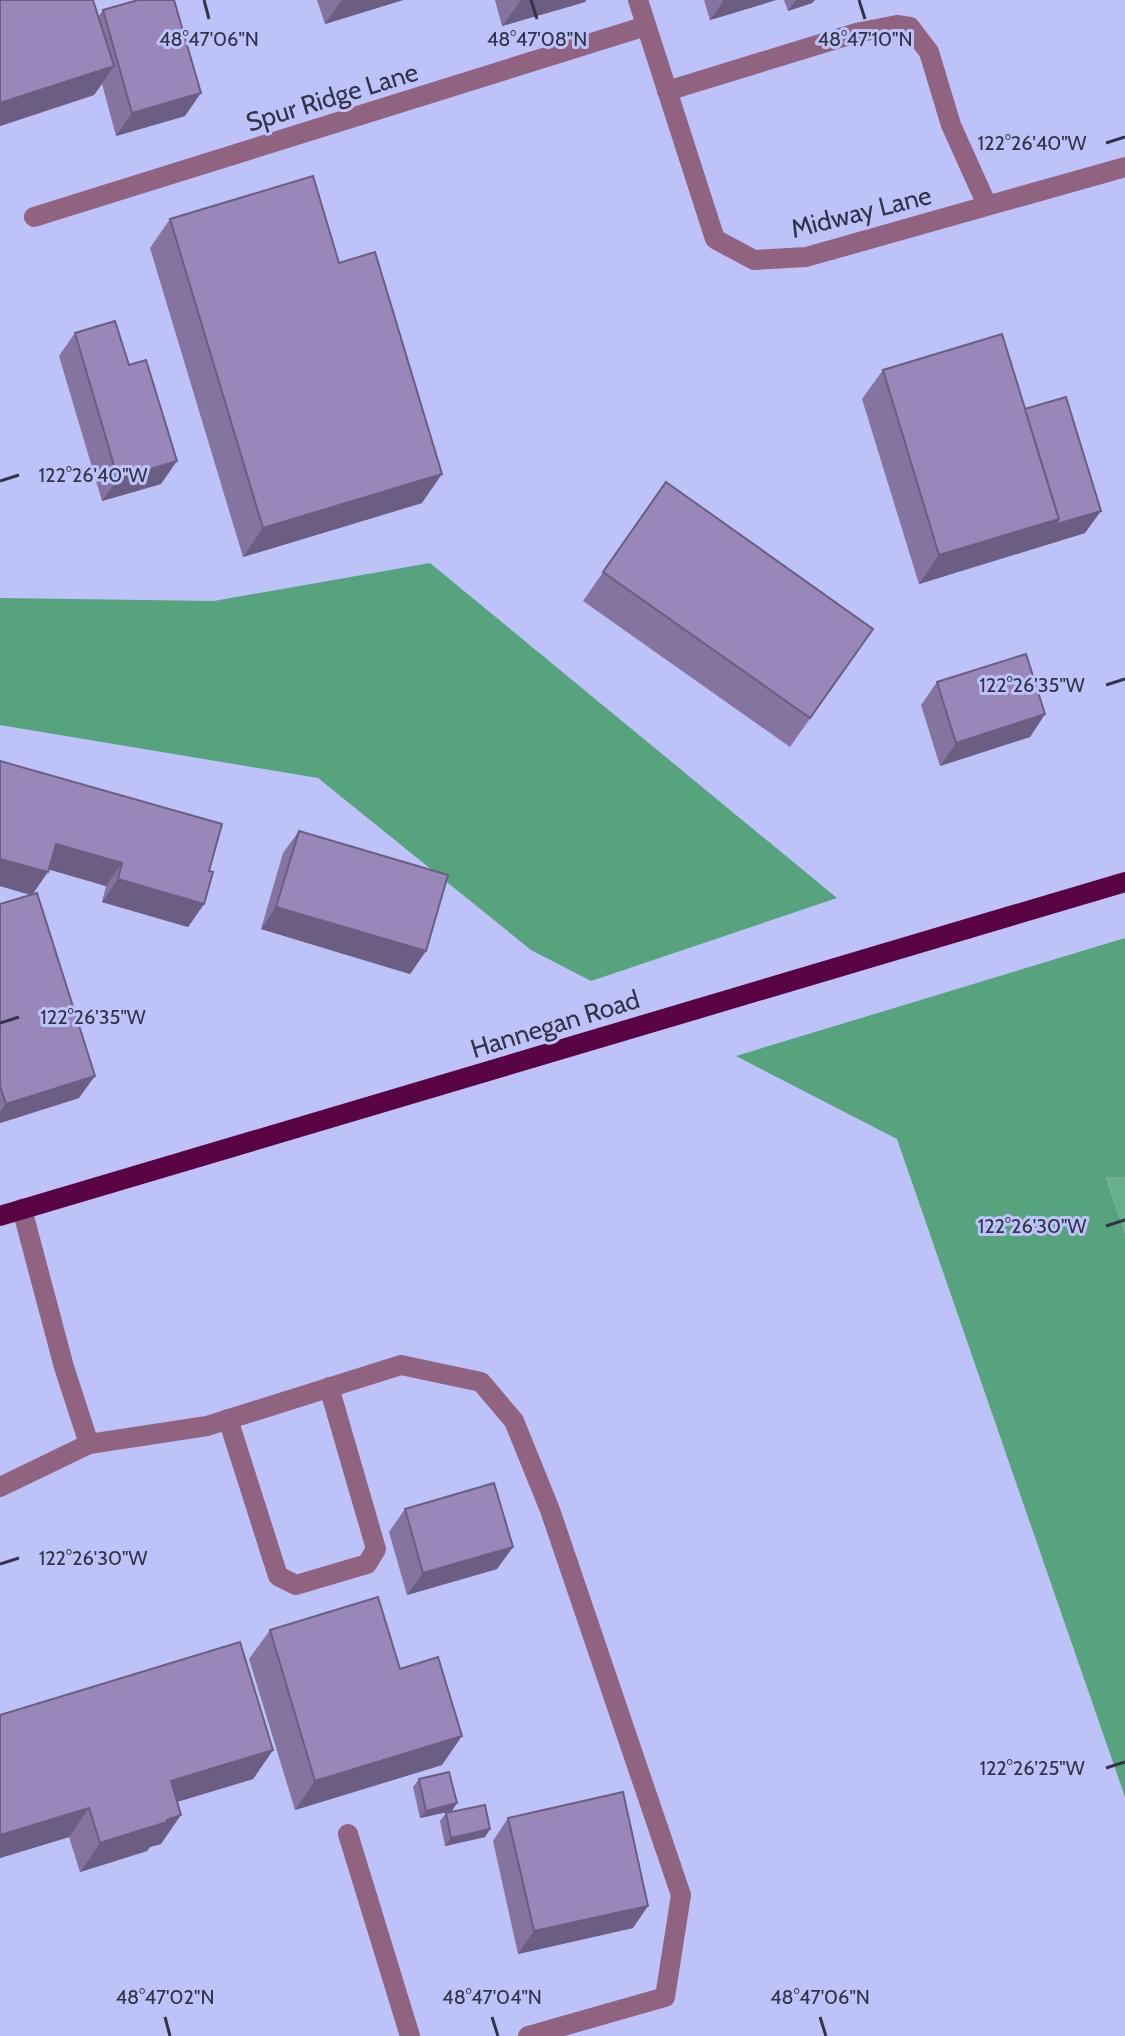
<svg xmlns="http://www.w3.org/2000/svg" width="1125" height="2036" viewBox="0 0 1125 2036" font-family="Cabin,sans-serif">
  <rect width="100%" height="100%" fill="#bdc2f8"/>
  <polygon fill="#68af8b" points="1106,1176 1125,1177 1125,1234"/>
  <g fill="#56a37e">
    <polygon points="430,563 837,898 591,981 531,950 318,778 0,725 0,598 214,601"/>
    <polygon points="1125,938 1125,1177 1106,1177 1125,1234 1125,1797 897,1139 736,1056"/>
  </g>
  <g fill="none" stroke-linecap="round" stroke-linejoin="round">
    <g stroke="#906380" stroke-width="20">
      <polyline points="638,0 715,239 754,260 806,257 1125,167"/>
      <polyline points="667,91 856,33 897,25 910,27 929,52 951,125 987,205"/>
      <polyline points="34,217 646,26"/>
      <polyline points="22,1209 64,1367 89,1444 207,1426 401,1365 481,1382 514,1421 550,1510 681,1895 665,1997 528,2036"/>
      <polyline points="228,1419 278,1576 296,1585 367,1564 376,1549 329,1387"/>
      <polyline points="0,1487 89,1444"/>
      <polyline points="348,1834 410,2036"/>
    </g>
    <polyline stroke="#590345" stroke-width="20" points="0,1216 1125,882"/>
  </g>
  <g fill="#84749f">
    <polygon points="0,0 98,17 103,10 185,116 116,136 102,84 94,95 0,126"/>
    <polygon points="317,0 403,0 325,24"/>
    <polygon points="495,0 586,0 585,2 502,26"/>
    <polygon points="704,0 776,0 710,20"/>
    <polygon points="784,0 815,0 812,3 788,11"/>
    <polygon points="170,219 339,263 422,503 243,557 150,248"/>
    <polygon points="75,333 161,484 102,501 59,356"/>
    <polygon points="883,370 1025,409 1085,533 919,584 862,399"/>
    <polygon points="666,482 873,629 790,747 583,601"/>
    <polygon points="937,682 1045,714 1030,737 940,766 921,705"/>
    <polygon points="0,761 209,871 204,904 188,927 102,902 106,886 48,869 33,894 79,1098 0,1123 0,904 30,895 0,886"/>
    <polygon points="299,831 426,951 410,974 261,929 283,853"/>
    <polygon points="405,1509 497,1569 407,1595 389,1532"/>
    <polygon points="270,1630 400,1669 442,1765 295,1810 249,1659"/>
    <polygon points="0,1715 273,1750 253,1779 177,1802 161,1844 150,1847 147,1851 80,1872 69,1837 0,1858"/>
    <polygon points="419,1779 452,1811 420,1818 413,1787"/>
    <polygon points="446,1813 490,1829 485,1837 445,1846 440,1821"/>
    <polygon points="508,1818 633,1928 518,1954 493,1841"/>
  </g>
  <g fill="#6b5e82">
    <polygon points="345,0 403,0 325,24 341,1"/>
    <polygon points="521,0 586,0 585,2 502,26"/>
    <polygon points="724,0 776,0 710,20"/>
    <polygon points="796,0 815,0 812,3 788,11"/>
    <polygon points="114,66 94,95 0,126 0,103"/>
    <polygon points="201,93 185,116 116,136 132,113"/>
    <polygon points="177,461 161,484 102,501 118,479"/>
    <polygon points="442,474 422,503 243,557 263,528"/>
    <polygon points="1101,511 1085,533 919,584 939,555 1059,519"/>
    <polygon points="1045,714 1030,737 940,766 956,743"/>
    <polygon points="56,844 122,863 106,886 40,867"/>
    <polygon points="0,859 48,872 32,895 0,886"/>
    <polygon points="118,879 204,904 188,927 102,902"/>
    <polygon points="276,907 426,951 410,974 261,929"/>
    <polygon points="95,1076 79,1098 0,1123 0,1112 6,1104"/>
    <polygon points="513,1547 497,1569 407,1595 423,1573"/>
    <polygon points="462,1736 442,1765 295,1810 315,1781"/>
    <polygon points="273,1750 253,1779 150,1810 171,1781"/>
    <polygon points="457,1803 452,1811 420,1818 426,1811"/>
    <polygon points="89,1808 69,1837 0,1858 0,1835"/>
    <polygon points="181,1815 161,1844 150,1847 147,1851 80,1872 100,1843"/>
    <polygon points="490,1829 485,1837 445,1846 451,1838"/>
    <polygon points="648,1906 633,1928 518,1954 534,1931"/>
  </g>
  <g fill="#9987b9" stroke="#6b5e82" stroke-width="2">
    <polygon points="0,0 93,0 114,66 0,103"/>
    <polygon points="138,0 174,0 201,93 132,113 103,10"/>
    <polygon points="313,176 339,263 375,252 442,474 263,528 170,219"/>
    <polygon points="115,321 129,365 146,360 177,461 118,479 75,333"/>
    <polygon points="1002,334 1059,519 939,555 883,370"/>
    <polygon points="1066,397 1101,511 1054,525 1059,519 1025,409"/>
    <polygon points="666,482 873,629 810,718 603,572"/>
    <polygon points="1026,654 1045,714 956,743 937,682"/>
    <polygon points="0,761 222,824 209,871 213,872 204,904 118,879 122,863 56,844 48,872 0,859"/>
    <polygon points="299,831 448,875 426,951 276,907"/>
    <polygon points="37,893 95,1076 6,1104 0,1086 0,904"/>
    <polygon points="494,1483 513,1547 423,1573 405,1509"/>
    <polygon points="378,1597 400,1669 438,1657 462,1736 315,1781 270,1630"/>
    <polygon points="240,1642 273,1750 171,1781 181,1815 167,1820 167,1822 100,1843 89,1808 0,1835 0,1715"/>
    <polygon points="449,1772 457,1803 426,1811 419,1779"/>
    <polygon points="623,1792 648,1906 534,1931 508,1818"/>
    <polygon points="485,1805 490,1829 451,1838 446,1813"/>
  </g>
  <path fill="none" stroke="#323349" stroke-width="3" d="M204,0L209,19M531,0L537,19M859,0L865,19M1106,143L1125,137M0,481L19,475M1106,685L1125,679M0,1023L19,1017M1106,1226L1125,1220M0,1564L19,1558M1106,1768L1125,1762M165,2017L170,2036M492,2017L498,2036M820,2017L826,2036"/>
  <g text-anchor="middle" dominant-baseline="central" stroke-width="6" stroke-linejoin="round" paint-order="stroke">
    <g font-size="26" fill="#323349" stroke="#bdc2f8">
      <text transform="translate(332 97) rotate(-17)">Spur Ridge Lane</text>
      <text transform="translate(861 212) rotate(-14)">Midway Lane</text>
      <text transform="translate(555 1024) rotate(-17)">Hannegan Road</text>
    </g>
  </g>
  <g font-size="20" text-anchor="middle" fill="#323349" stroke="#bdc2f8" stroke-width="6" stroke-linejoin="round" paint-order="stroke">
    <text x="209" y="46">48°47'06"N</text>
    <text x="537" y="46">48°47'08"N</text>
    <text x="865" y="46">48°47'10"N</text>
    <text x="1032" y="150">122°26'40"W</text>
    <text x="93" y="482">122°26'40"W</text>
    <text x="1032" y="692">122°26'35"W</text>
    <text x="93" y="1024">122°26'35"W</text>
    <text x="1032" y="1233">122°26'30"W</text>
    <text x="93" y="1565">122°26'30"W</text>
    <text x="1032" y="1775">122°26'25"W</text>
    <text x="165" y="2004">48°47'02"N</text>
    <text x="492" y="2004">48°47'04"N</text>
    <text x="820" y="2004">48°47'06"N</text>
  </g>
</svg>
